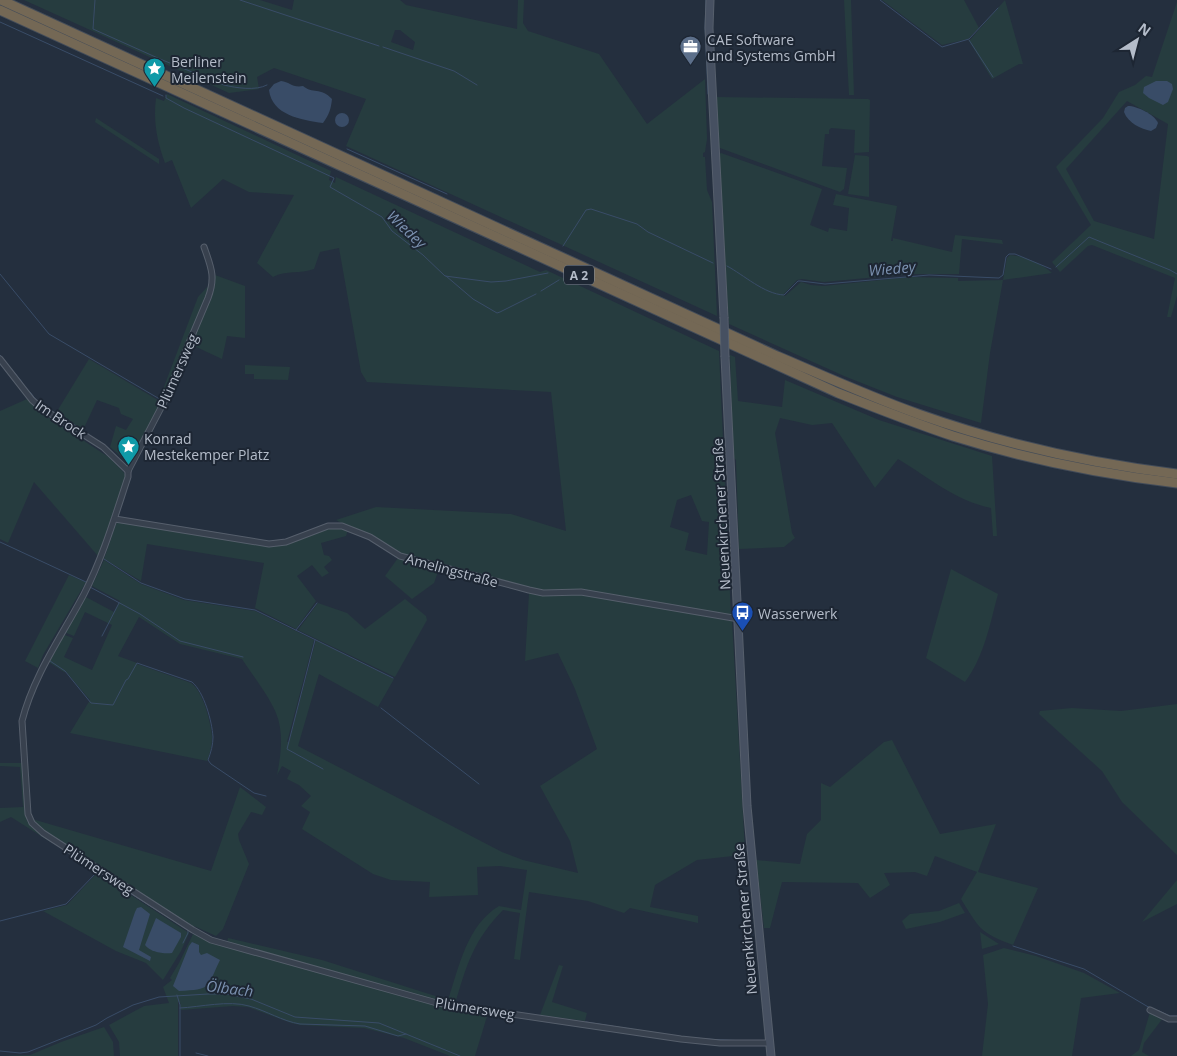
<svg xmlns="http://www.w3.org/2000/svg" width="1177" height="1056" viewBox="0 0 1177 1056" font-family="'Open Sans',sans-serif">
  <rect width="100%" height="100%" fill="#242f3e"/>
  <g fill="#263c3f" fill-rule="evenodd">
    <path d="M24,0H260L292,10L294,0H400L406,5L517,29L518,0H524L523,23L528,31L599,54L647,124L705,79L707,139L705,152L703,153V157H705L707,190L712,202L717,316L346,146L366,99L274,68L257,77L259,89L229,93ZM395,30H400L415,42L413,50L391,42Z"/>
    <polygon points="844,0 851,0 854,95 849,95"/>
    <polygon points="882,0 964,0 979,28 968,39 942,45"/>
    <polygon points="1005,0 1023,64 1019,64 992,79 969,41"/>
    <path d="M1177,2V296L1171,317H1167L1175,278L1092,245L1088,246L1060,272L1052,262L1091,225L1056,167L1103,118L1119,92L1135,85L1146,76L1152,77ZM1127,101L1168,124L1154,239L1094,221L1066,169Z"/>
    <path d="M167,94L331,171L329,180L335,183L336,177L540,272L546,270L719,351L731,616L580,589L542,590L529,588L397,553L336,520L376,507L511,514L566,531L551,392L367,382L361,372L339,248L320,252L314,269C300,274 286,270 273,277L257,263L294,195L249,192L223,179L191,208L172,160L165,163C157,141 153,121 156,98L164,101ZM691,495L702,521L709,522L707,555L685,550L689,533L670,527L677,500Z"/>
    <polygon points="716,97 868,99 870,100 869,152 854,153 855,130 831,128 829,130 829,134 825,134 822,166 847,168 844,189 840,192 829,188 720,148 719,147"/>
    <polygon points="96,118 159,159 159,164 95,122"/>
    <path d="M721,153L822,189L810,225L828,232L829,228L847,231L849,208L833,205L836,194L897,206L891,241H893V238L952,252L955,235L1002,240L1003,244L962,239L959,274H909L824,282L802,279L797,280L783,295L785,296L801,282L811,285L824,286L909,277L958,278V281L1003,280L1007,258L1010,255C1024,256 1042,264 1052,273L1003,280L990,353L981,423L897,397L844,376L729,324L718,154Z"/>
    <polygon points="855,155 867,156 869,157 869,197 848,194"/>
    <polygon points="215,275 245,286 245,338 227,336 222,359 192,345 171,396 162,392 198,297 210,284 214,284"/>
    <path d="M730,355L735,357L738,401L782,407L785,380L879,420L992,456L997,536H993L991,508C956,501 928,477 898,459L875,488L832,423L812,425L780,418L775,433L792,533L795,538L784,547L739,549L736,460L733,457Z"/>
    <polygon points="89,359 161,402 129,463 110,447 116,426 126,430 133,419 121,414 119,408 97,400 83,430 56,413"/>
    <polygon points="245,365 290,367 288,380 254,379 254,374 245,374"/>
    <polygon points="27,399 37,410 110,458 127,476 98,556 34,482 8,543 0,539 0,411"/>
    <path d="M119,522L269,546C295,546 322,521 348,530L346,536L321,543L324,555L329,556L332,560L324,567L329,573L322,577L312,565L297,576L316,601L296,629L255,608L264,563L147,544L141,581L104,559L116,524Z"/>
    <polygon points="398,558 439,569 434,583 412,599 385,576"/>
    <path d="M104,560L141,584L184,600L255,611L314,640L287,742H289L316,640L394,679L378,707L319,674L298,746L502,852L523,860L578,873L570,841L540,786L597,749L575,689L558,653L525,661L529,593H580L732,621L745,851H742V855L697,860L655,885L650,907L698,916V923L630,908L624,913L588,901L529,892L520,960L514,959L520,913L503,910C473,941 467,964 455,1004L437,1002L227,943L228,938L322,960L448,1000C459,967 467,925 499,906L521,910L527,870L500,866L477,867L478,895L429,897L430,882L391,880L373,874L302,829L310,812L301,806L311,796L299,785L287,779L291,771L282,766L277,775C281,755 284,732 276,713C268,694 253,676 242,659L180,644L139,617L118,656L137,663V664L191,683C203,691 211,723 212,737C212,746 210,753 207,761L70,733L90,700L66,672H64L47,661L62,634L73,638L64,657L92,670L112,625L85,612L74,636L64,632L84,596L114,612L120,601L92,586Z"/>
    <path d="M951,569L998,594C990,624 984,657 965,682L926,658Z"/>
    <polygon points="69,575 86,582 43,655 38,668 25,661"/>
    <polygon points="405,599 426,616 427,620 395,677 298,630 318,603 347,613 365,629"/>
    <polygon points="1177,704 1177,855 1122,802 1102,771 1039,714 1040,711 1072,708 1121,711"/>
    <path d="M892,740L940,834L996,824L978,872L1038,888L1013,945C980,933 979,928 961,899L977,872L935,856L927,876L915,872L884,873L890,885L870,898L858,883L782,882L770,928H764L756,860L800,864L807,834L821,820V783L830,787L884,742Z"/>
    <polygon points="0,763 23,763 27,821 34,829 52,842 52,843 11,817 0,822 0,808 23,807 20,767 0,766"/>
    <polygon points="240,787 266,807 262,815 251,812 238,834 239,840 249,864 223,929 216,936 194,926 192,928 44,832 32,819 211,871"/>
    <polygon points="97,873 189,933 181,951 163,980 146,963 116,951 43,911 67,905"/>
    <polygon points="1177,880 1177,904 1142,922"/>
    <polygon points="959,903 965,913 940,922 906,929 902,921 910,914 939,911"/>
    <polygon points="980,932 999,944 982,949"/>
    <polygon points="193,934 210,942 437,1006 488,1013 475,1056 450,1056 404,1038 364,1028 300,1025 291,1023 248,1007 233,1006 181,1010 180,1002 178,1002 178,1056 120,1056 119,1042 109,1025 144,1006 169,1003 163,987 172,980 170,978 179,963"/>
    <polygon points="1004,948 1036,956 1084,973 1120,993 1081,998 1072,1056 982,1056 988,1004 983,955"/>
    <polygon points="559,965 563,966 552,1002 587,1013 585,1021 540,1015"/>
    <polygon points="1150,1012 1163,1018 1144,1043 1142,1052 1149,1056 1131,1056 1139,1050"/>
    <polygon points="104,1027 113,1042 114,1056 0,1056 30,1055 61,1042"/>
  </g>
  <g fill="#394c67">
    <path d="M281,81C290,82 292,88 303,86C312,94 321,87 332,99C331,109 329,115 323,123C301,120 272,115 269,90L274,84Z"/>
    <polygon points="1156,81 1167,81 1172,84 1173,89 1168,102 1163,105 1149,98 1143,93 1144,87"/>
    <path d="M1128,106C1137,106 1154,114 1158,123L1156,128L1151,131C1141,129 1128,123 1124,112L1125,108Z"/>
    <circle cx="342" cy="120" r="7"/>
    <polygon points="141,907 150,914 139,950 151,957 150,961 123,947 135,912 137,908"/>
    <path d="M156,918L181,933V937L172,953C163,954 150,952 145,945Z"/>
    <path d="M192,942L199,945V952L201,955L207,953L220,960C206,989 212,989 179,991L173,986L189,946Z"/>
  </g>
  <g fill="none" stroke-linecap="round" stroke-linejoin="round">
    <g stroke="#394c67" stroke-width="1">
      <polyline points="95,0 93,29 160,59 161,63"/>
      <polyline points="240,0 379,46"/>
      <polyline points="706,0 705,27 708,94"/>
      <polyline points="880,0 942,47 969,39 998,8"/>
      <polyline points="0,22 163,96"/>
      <polyline points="969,40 993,77"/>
      <polyline points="383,47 454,71 477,85"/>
      <path d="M160,59L224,85C236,88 256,91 267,85"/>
      <polyline points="166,95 166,98 184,108 334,178 330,187 382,217 392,231 423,255 445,276 491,282 506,281 548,273"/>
      <polyline points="347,149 447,194"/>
      <polyline points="563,246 586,210 591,209 637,224 648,232 713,263"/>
      <path d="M727,266C744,275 764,294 784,295L798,281H801L825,284L929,275L999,278L1003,275L1006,257L1009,254H1015L1051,269"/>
      <polyline points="1056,267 1089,237 1170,270 1177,274"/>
      <polyline points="0,274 49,334 163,401"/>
      <polyline points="446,276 473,299 497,313 500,312 536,294"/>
      <polyline points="541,291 559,280"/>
      <polyline points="0,355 22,382"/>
      <polyline points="30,392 37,401 51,411"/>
      <polyline points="56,414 83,430"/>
      <polyline points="0,542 86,582"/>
      <polyline points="104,559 141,583 185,599 255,610 393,678"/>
      <polyline points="90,587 140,614 180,641 243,657"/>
      <polyline points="296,630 317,603"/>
      <polyline points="102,636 119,603"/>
      <polyline points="315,640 287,749 323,769"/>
      <path d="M50,661L65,671L91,703L113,705L126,680L128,679L137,663L192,682C204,692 212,721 213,737C213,745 211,752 208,760L211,764L254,793L266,796"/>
      <polyline points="381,708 479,784"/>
      <polyline points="62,842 192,927"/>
      <polyline points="0,921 66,904 97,872 188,930 188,933 183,943"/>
      <polyline points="1013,946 1084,969 1150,1008"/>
      <polyline points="177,995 180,1005 180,1056"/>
      <path d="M180,1008C200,1007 229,1000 249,1006C267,1011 282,1021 300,1024L365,1026L398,1036L406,1034"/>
      <polyline points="1159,1011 1170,1016 1177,1016"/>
      <polyline points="586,1022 649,1032"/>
      <polyline points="705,1039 746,1041"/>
      <polyline points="0,1051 20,1053 28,1052 96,1025 107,1018 133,1005 159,997 208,994 226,994 251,999 295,1017 379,1023 460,1056"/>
      <polyline points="196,1053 208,1056"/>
    </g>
    <defs>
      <g id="minor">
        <path d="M204,247C211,267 216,277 208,298L164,402L128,471V477C115,516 103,557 84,594C62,636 34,674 22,721L28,814L32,823L43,833L193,930L211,940L437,1003L681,1039L720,1043H770"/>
        <polyline points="0,359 32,400 40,407 103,447 128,471"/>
        <polyline points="115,519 269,544 286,542 328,526 342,526 370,537 400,556 529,590 543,593 581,592 739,619"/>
        <polyline points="1150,1010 1169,1019 1177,1019"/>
      </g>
      <g id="secondary">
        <polyline points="710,0 709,28 724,317"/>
        <polyline points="725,357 747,806 771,1056"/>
      </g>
      <g id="motorway">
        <path d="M1,0L777,356C824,376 870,397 918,414C1002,444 1089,463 1177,474"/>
        <path d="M0,10L838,393C876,408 914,423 953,436C1026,459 1101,474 1177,483"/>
      </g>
    </defs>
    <use href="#minor" stroke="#565f6c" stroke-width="7"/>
    <use href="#secondary" stroke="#565f6c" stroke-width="9"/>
    <use href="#motorway" stroke="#434c59" stroke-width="11"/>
    <use href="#minor" stroke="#38414e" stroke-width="5"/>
    <use href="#secondary" stroke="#465061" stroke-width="7"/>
    <use href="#motorway" stroke="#746855" stroke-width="9"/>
    <defs>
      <polyline id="secondary-bridge" points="724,317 725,357"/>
    </defs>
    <use href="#secondary-bridge" stroke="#565f6c" stroke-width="9" stroke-linecap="butt"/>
    <use href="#secondary-bridge" stroke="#465061" stroke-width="7"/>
  </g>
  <defs>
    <symbol id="office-pin" viewBox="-11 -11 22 30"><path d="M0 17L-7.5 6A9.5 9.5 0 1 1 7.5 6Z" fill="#5c6f8a" stroke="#1d2633"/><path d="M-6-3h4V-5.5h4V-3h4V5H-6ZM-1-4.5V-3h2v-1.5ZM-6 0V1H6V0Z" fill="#fff"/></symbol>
    <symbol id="sight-pin" viewBox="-11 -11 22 30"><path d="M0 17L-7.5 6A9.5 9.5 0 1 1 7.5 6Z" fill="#0f9aa8" stroke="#1d2633"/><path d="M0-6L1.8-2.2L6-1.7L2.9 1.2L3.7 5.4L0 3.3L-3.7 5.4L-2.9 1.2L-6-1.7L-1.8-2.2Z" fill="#fff"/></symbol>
    <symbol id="bus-pin" viewBox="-11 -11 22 30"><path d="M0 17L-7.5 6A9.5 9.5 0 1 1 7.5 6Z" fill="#1a4fb4" stroke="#1d2633"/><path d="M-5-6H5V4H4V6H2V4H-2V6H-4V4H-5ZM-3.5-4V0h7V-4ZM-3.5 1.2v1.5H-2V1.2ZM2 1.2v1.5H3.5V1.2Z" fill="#fff"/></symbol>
  </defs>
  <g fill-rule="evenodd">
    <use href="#office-pin" x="678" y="34" width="25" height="34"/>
    <use href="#sight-pin" x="142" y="56" width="25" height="34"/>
    <use href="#sight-pin" x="116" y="434" width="25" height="34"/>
    <use href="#bus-pin" x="730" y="600" width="25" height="34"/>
  </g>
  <g text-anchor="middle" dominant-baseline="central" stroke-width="4" stroke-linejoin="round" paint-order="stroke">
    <rect fill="#1d2633" stroke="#878f9c" stroke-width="1" x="564" y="265.5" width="30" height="19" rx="4"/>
    <g font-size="12" font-weight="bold" fill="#b4bcc9">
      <text x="579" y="275">A 2</text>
    </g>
    <g font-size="14" fill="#b4bcc9" stroke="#1d2633" text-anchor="start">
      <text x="707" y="39">CAE Software<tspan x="707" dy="16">und Systems GmbH</tspan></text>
      <text x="171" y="61">Berliner<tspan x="171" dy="16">Meilenstein</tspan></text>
      <text x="144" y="438">Konrad<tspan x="144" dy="16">Mestekemper Platz</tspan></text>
      <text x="758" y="613">Wasserwerk</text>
    </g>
    <g font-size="14" fill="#b4bcc9" stroke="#1d2633">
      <text transform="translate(177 371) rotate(-66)">Plümersweg</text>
      <text transform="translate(61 419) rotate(34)">Im Brock</text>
      <text transform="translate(721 514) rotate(-93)">Neuenkirchener Straße</text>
      <text transform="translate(452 570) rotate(15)">Amelingstraße</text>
      <text transform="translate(99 869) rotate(33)">Plümersweg</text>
      <text transform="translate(745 919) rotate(-95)">Neuenkirchener Straße</text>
      <text transform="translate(475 1008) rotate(9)">Plümersweg</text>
    </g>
    <g font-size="15" font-style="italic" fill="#7c92b1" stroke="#1d2633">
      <text transform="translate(407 229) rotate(43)">Wiedey</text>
      <text transform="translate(892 268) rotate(-5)">Wiedey</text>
      <text transform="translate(230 988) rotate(7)">Ölbach</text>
    </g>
  </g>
  <g transform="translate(1137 40) rotate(36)" stroke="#1d2633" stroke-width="4" paint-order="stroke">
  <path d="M0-4L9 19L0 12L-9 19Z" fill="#b4bcc9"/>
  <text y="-8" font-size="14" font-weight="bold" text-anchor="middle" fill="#b4bcc9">N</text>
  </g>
</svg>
